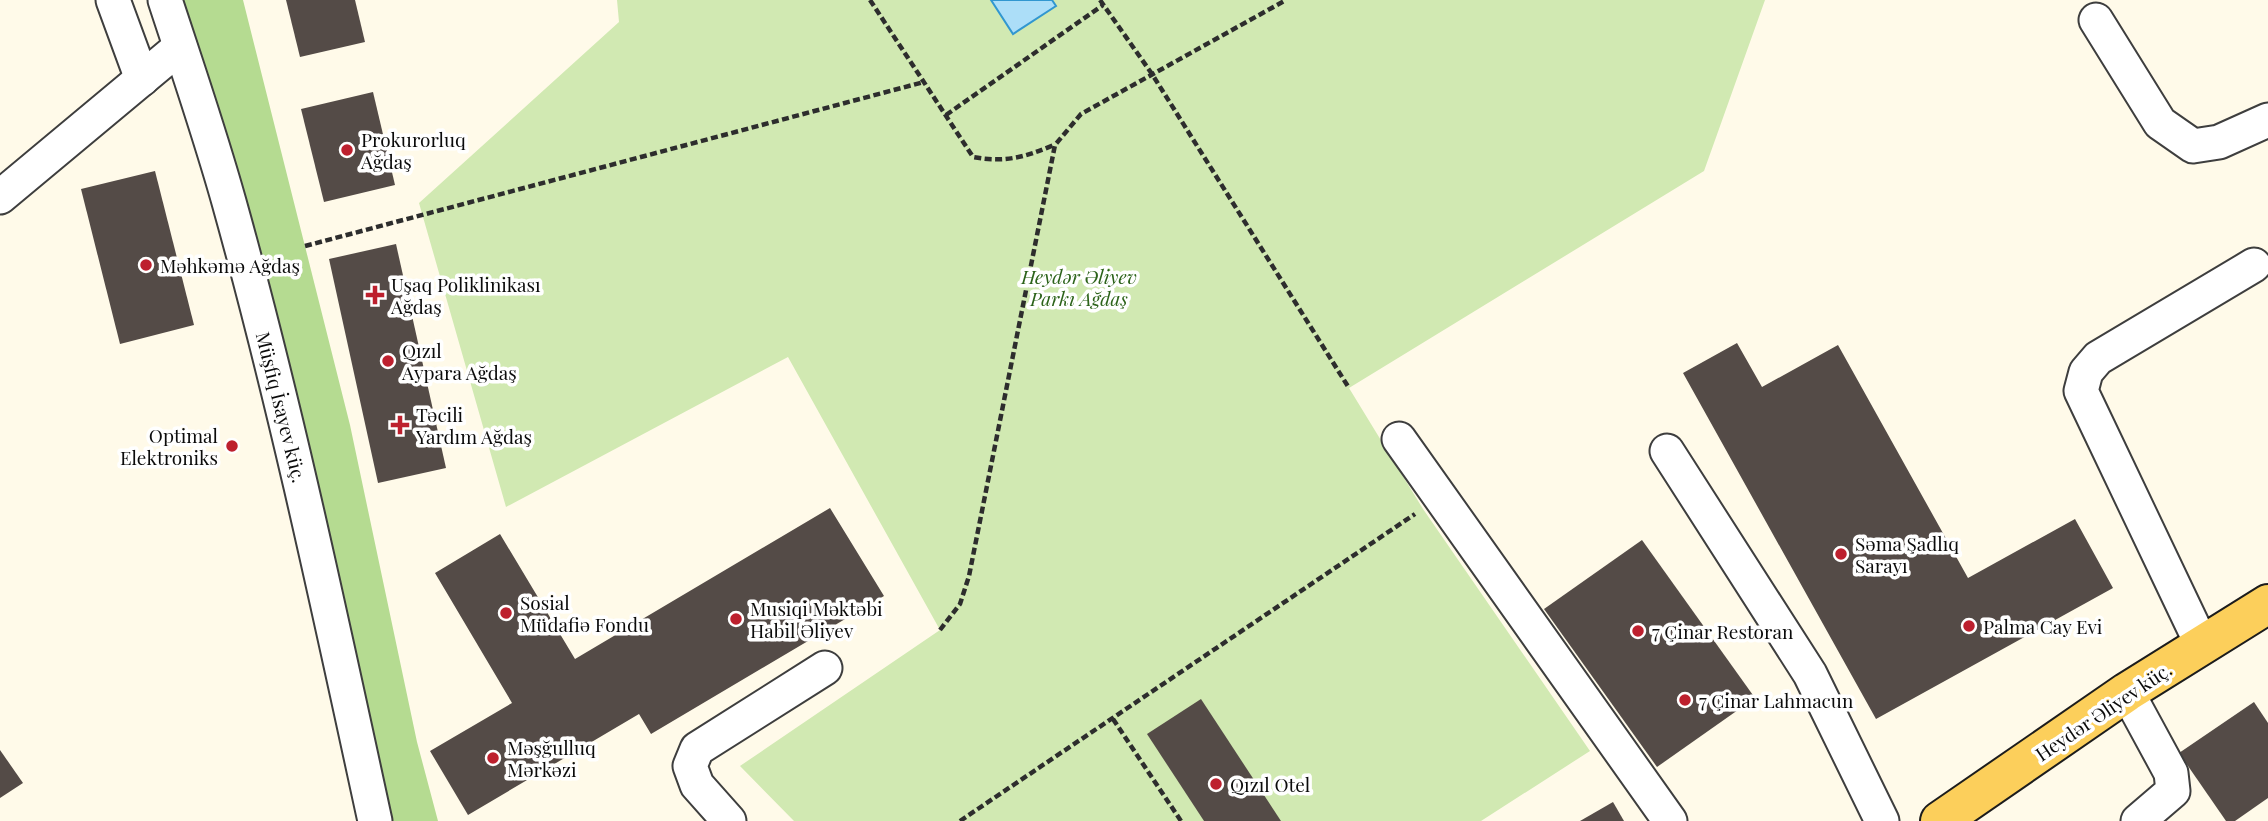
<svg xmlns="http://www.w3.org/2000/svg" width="2268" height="821" viewBox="0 0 2268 821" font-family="'Playfair Display',serif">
  <rect width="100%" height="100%" fill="#fffae9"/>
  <polygon fill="#d1e9b2" points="617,0 1765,0 1704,171 1349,388 1423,509 1590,751 1481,821 794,821 740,766 940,630 788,357 506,507 419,203 619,22"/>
  <polygon fill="#b5db91" points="179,0 243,0 350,425 417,742 438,821 393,821 349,619 290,378"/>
  <polygon fill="#acdef8" stroke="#3197d0" stroke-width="2" points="991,0 1052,0 1056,6 1013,34"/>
  <g fill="#544b47">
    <polygon points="286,0 355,0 365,42 300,57"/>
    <polygon points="373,92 395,185 324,202 301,109"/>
    <polygon points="155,171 194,325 120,344 81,189"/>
    <polygon points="396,244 446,468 378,483 329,259"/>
    <polygon points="1737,343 1762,387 1838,345 1968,578 2075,519 2113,588 1876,719 1683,373"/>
    <polygon points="830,508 884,596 651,734 639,714 468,815 430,751 512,703 435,573 500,534 575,659"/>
    <polygon points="1642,540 1755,698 1657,767 1544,609"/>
    <polygon points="1201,699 1281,821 1204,821 1147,734"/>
    <polygon points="2254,702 2268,723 2268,798 2235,821 2226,821 2179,753"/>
    <polygon points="0,750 23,783 0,798"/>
    <polygon points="1613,802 1624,821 1580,821"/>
  </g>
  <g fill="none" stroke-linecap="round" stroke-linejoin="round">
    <defs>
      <g id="minor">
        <polyline points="113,0 142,79"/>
        <path d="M165,0C187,67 210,134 229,202C286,406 330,614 375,821"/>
        <polyline points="2096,20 2160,123 2193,146 2219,142 2268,120"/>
        <polyline points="0,197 180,47"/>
        <polyline points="1399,439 1670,821"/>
        <polyline points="1667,451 1810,674 1882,821"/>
        <polyline points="2202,645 2081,391 2086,372 2098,358 2254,265"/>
        <polyline points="2127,692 2171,773 2173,791 2138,821"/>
        <polyline points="729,821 697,785 690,766 697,749 825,668"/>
      </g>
      <polyline id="major" points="1940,821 2127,692 2268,604"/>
    </defs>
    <use href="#minor" stroke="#3e3e3e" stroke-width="37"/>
    <use href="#major" stroke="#1c1c1c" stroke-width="42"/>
    <g stroke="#2d2d2d" stroke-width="4.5" stroke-dasharray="7 3.5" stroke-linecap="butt">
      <path d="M870,0L973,157C1005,163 1025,157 1054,145"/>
      <polyline points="1100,0 1152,74 1349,388"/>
      <polyline points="946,115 1103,5"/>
      <polyline points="305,246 924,82"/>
      <polyline points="940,630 960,604 969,576 1055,145 1081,114 1286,0"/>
      <polyline points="1113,719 1181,821"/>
      <polyline points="960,821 1415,514"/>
    </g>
    <use href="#minor" stroke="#fff" stroke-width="33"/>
    <use href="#major" stroke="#fccf5b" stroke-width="38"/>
  </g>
  <g fill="#bd202e" stroke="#fff" stroke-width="2.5">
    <circle cx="347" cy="150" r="7"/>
    <circle cx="146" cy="265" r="7"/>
    <path d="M371.5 284.5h7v7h7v7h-7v7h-7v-7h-7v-7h7z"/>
    <circle cx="388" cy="361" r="7"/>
    <path d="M396.5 414.5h7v7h7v7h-7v7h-7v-7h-7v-7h7z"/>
    <circle cx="232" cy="446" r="7"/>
    <circle cx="1841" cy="554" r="7"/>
    <circle cx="506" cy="613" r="7"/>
    <circle cx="736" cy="619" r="7"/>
    <circle cx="1969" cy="626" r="7"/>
    <circle cx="1638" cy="631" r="7"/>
    <circle cx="1685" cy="700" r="7"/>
    <circle cx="493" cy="758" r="7"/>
    <circle cx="1216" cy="784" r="7"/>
  </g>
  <g text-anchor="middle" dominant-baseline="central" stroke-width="7" stroke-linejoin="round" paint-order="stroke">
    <g font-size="19" fill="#0b0b0b" stroke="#fff" text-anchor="start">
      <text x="361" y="139">Prokurorluq<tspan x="361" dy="22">Ağdaş</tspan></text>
      <text x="160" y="265">Məhkəmə Ağdaş</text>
      <text x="391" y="284">Uşaq Poliklinikası<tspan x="391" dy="22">Ağdaş</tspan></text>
      <text x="402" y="350">Qızıl<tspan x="402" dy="22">Aypara Ağdaş</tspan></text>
      <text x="416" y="414">Təcili<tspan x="416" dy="22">Yardım Ağdaş</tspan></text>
      <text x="218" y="435" text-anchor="end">Optimal<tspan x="218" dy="22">Elektroniks</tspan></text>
      <text x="1855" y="543">Səma Şadlıq<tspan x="1855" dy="22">Sarayı</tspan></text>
      <text x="520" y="602">Sosial<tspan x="520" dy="22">Müdafiə Fondu</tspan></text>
      <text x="750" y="608">Musiqi Məktəbi<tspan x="750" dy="22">Habil Əliyev</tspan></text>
      <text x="1983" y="626">Palma Cay Evi</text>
      <text x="1652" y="631">7 Çinar Restoran</text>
      <text x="1699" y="700">7 Çinar Lahmacun</text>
      <text x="507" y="747">Məşğulluq<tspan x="507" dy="22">Mərkəzi</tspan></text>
      <text x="1230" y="784">Qızıl Otel</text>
    </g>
    <g font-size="19" font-style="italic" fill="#2c631a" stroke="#fff">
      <text x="1079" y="276">Heydər Əliyev<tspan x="1079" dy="22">Parkı Ağdaş</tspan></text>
    </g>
    <g font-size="19" fill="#0b0b0b" stroke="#fff">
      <text transform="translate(282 407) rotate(76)">Müşfiq İsayev küç.</text>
      <text transform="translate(2103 711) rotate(-34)">Heydər Əliyev küç.</text>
    </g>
  </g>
</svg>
